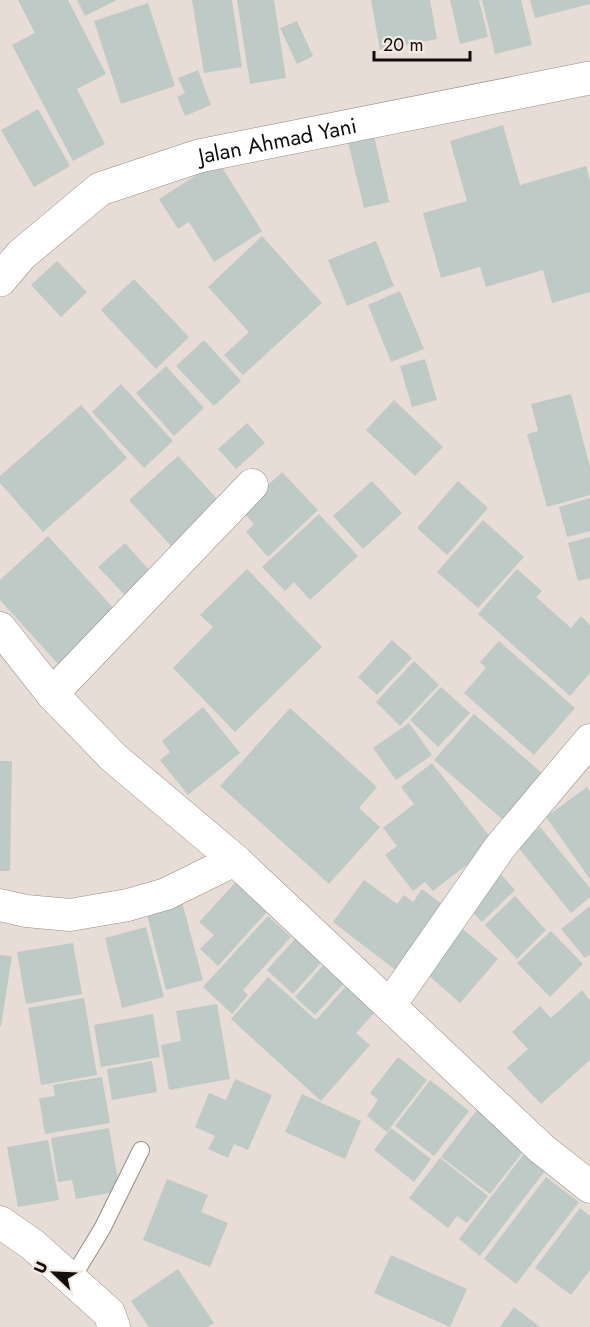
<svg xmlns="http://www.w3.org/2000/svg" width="590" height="1327" viewBox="0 0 590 1327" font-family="Jost,sans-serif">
  <rect width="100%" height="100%" fill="#e8dcd7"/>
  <g fill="#becac5">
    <polygon points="18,0 68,0 106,74 77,89 105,144 73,161 12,45 35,33"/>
    <polygon points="77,0 117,0 85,16"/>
    <polygon points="192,0 232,0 242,67 204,73"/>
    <polygon points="237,0 274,0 286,78 250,84"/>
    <polygon points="371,0 430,0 437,39 380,50"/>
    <polygon points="450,0 479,0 488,37 460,44"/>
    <polygon points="482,0 521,0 532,45 495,54"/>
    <polygon points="530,0 590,0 590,4 535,18"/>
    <polygon points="148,3 175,86 121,104 94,21"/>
    <polygon points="297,21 313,56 297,64 280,28"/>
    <polygon points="198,70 211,105 185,116 177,97 185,93 178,78"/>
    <polygon points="38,109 70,166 34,187 1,130"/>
    <polygon points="503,125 520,185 586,166 590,181 590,292 552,303 543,270 486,287 480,267 441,278 423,213 467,201 450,141"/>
    <polygon points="373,131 389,202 364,208 347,138"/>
    <polygon points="218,161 262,231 214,262 189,222 178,229 159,199"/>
    <polygon points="262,236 322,303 243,375 224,355 249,332 208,287"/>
    <polygon points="376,241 394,286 347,306 328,260"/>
    <polygon points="57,261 87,292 61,317 31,285"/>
    <polygon points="134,279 189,337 156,369 101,310"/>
    <polygon points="400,291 424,349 391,362 368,305"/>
    <polygon points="204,340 241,381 214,406 176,366"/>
    <polygon points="425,359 437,400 412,407 400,366"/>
    <polygon points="166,366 204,408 174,436 136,393"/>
    <polygon points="121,384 173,441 144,468 92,412"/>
    <polygon points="571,394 590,467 590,495 547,507 527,434 538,431 531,404"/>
    <polygon points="394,400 443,447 415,476 366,430"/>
    <polygon points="81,405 127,458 43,532 0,483 0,476"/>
    <polygon points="247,423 265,443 236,469 218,449"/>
    <polygon points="178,456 219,501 171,546 129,500"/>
    <polygon points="282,472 318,510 268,557 246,532 254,524 241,510"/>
    <polygon points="372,481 402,513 363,549 333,516"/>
    <polygon points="458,481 488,508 447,555 417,528"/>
    <polygon points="590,498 590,531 567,537 559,507"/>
    <polygon points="319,514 358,556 310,600 294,582 285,591 262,567"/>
    <polygon points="483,520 524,557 478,608 437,572"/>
    <polygon points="48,536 117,612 59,665 0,600 0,580"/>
    <polygon points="590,537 590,578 578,581 568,543"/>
    <polygon points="125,543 150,571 124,594 98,567"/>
    <polygon points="247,569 322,647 235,732 173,668 213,627 200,615"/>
    <polygon points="517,569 542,591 536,597 571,628 581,616 590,625 590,673 570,696 478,614"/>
    <polygon points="392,640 412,658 377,695 358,677"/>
    <polygon points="499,641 575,708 534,755 464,693 486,668 480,662"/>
    <polygon points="414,661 439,685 400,726 376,702"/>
    <polygon points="441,687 470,713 438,747 410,720"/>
    <polygon points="203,707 240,753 188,795 160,760 170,752 162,741"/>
    <polygon points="290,708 377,787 359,808 380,827 329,884 220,786"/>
    <polygon points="474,714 550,780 510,826 434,760"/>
    <polygon points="409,723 432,755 396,780 373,748"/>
    <polygon points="0,761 12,761 10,871 0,871"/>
    <polygon points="432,763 495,843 433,891 425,882 413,891 385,855 397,846 383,828 414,804 401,787"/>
    <polygon points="587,787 590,792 590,879 546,817"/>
    <polygon points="540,827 590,888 590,897 571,913 517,846"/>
    <polygon points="499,872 515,890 482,922 465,904"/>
    <polygon points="364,880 397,904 404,895 413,902 422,889 446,907 398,972 333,922"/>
    <polygon points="235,883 267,912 218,966 200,949 214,935 199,922"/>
    <polygon points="515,896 546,930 517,959 485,925"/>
    <polygon points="182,902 203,980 166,990 146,911"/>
    <polygon points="590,906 590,954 585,958 561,929"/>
    <polygon points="268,916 291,937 243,990 248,995 232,1014 203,987"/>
    <polygon points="457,924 498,959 460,1003 420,968"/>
    <polygon points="146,927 164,997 122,1008 105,938"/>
    <polygon points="302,931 328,955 293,994 267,970"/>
    <polygon points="551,931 583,964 550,997 517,963"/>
    <polygon points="73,943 82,994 26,1004 17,952"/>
    <polygon points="0,955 12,956 1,1026 0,1026"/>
    <polygon points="326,962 347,980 315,1015 295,997"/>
    <polygon points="268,977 316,1020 348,984 377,1010 356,1033 370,1045 321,1101 231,1019"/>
    <polygon points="582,990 590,1000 590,1060 541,1104 507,1068 528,1049 512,1032 540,1006 551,1018"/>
    <polygon points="84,998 97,1075 41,1085 28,1008"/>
    <polygon points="217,1004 230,1079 169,1090 161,1045 181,1041 176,1011"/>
    <polygon points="153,1014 160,1057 101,1067 94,1025"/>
    <polygon points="398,1057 427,1080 387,1132 367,1116 378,1100 370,1093"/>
    <polygon points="152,1061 157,1092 112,1100 107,1069"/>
    <polygon points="102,1077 110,1123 45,1134 39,1098 55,1096 53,1085"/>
    <polygon points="235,1079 272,1095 248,1150 234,1144 228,1158 208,1149 215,1136 195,1127 209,1093 226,1100"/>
    <polygon points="430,1080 469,1111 434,1156 395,1126"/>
    <polygon points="302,1094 361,1121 345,1159 285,1132"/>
    <polygon points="480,1106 529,1144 490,1194 441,1157"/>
    <polygon points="109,1128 120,1191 76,1199 72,1180 58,1182 51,1138"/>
    <polygon points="391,1128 431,1159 414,1182 374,1150"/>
    <polygon points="48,1140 59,1200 18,1207 7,1147"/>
    <polygon points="527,1150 548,1167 480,1256 459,1239"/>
    <polygon points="440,1158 488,1196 467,1223 457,1216 448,1228 409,1198"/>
    <polygon points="546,1177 579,1202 516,1284 484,1259"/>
    <polygon points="167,1179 208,1195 201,1212 228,1223 210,1267 143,1240"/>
    <polygon points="580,1208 590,1216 590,1270 571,1295 535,1268"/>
    <polygon points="391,1255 467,1289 450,1327 374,1293"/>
    <polygon points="178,1269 214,1323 207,1327 149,1327 131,1301"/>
    <polygon points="514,1307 540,1327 500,1327"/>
  </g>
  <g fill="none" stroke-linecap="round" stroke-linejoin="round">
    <defs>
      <polyline id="lane" points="71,1280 102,1229 141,1150"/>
      <g id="street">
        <polyline points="0,628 52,694 113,757 235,860 542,1149 590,1187"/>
        <polyline points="52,694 252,485"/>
        <polyline points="0,905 26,911 70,915 128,905 166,894 235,860"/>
        <polyline points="390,1005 500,847 590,740"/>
        <polyline points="0,1222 33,1245 109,1313 114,1327"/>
      </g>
      <g id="secondary">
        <path id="s1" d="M0,280L21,255L100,189L199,156L590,78"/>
      </g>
    </defs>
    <use href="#lane" stroke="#978c87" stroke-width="18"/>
    <use href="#street" stroke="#978c87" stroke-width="33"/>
    <use href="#secondary" stroke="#978c87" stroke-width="34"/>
    <use href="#lane" stroke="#fff" stroke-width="16"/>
    <use href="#street" stroke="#fff" stroke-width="32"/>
    <use href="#secondary" stroke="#fff" stroke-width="33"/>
  </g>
  <g text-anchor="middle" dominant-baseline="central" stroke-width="5" stroke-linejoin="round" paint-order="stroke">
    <g font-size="22" fill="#120e0c" stroke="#f5e9e4">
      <text stroke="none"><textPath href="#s1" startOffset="320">Jalan Ahmad Yani</textPath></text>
    </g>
  </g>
  <g transform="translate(54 1273) rotate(293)" stroke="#f5e9e4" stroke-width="4.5" paint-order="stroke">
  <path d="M0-4.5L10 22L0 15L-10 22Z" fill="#120e0c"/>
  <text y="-9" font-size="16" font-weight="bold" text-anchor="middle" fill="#120e0c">U</text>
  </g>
  <path d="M374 51v9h96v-9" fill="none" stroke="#120e0c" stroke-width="3"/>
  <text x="383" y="51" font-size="18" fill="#120e0c" stroke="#f5e9e4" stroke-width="4.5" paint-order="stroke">20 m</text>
</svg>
